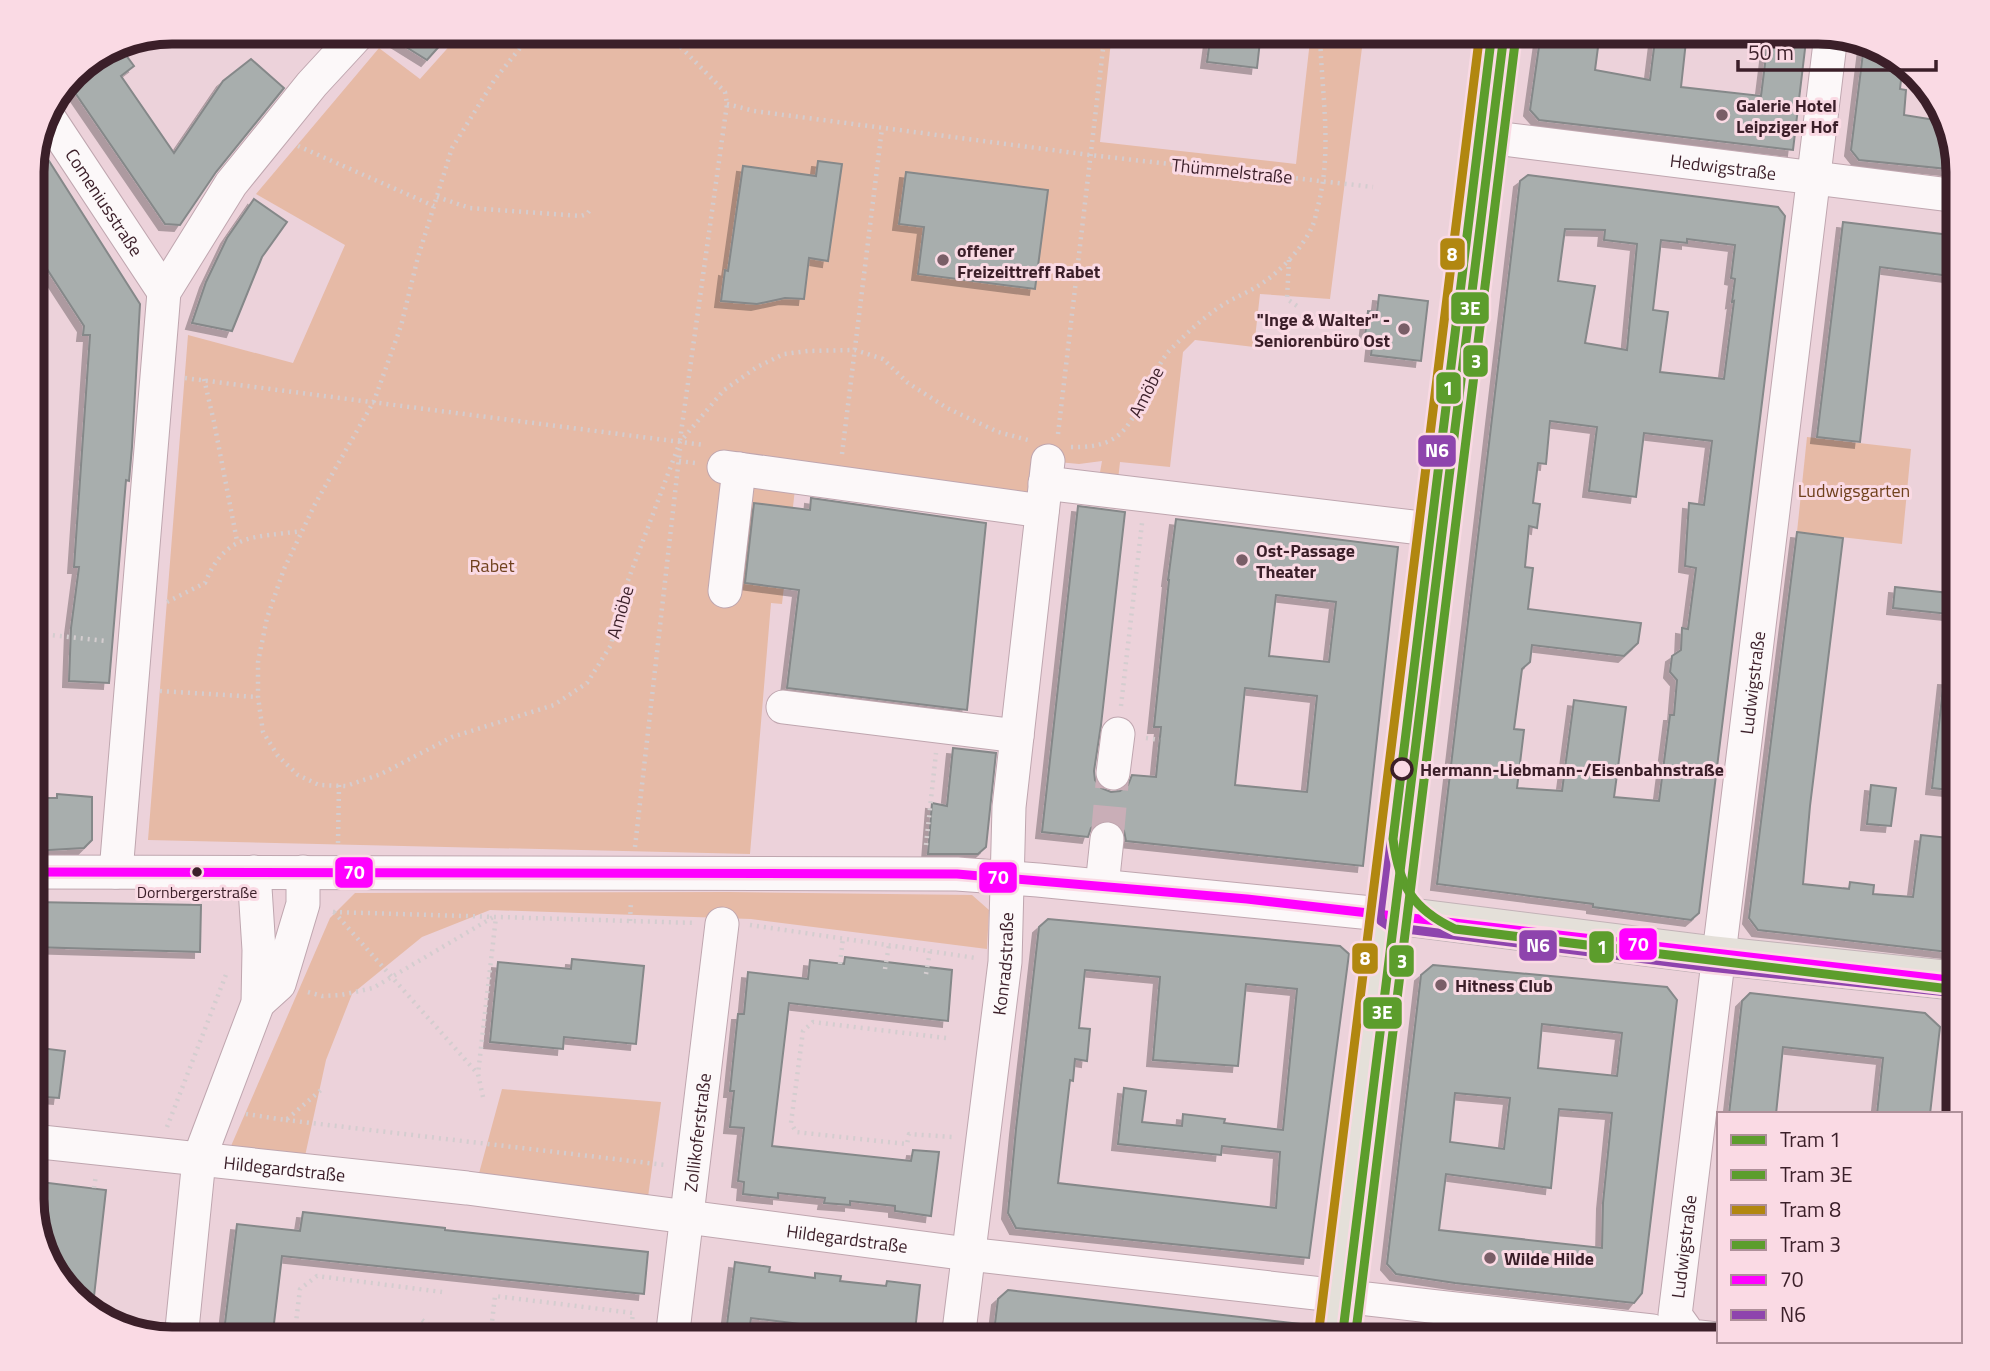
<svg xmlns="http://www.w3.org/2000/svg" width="1990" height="1371" viewBox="0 0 1990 1371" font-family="'Titillium Web',sans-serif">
  <defs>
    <filter id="shadow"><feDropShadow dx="-6" dy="6" stdDeviation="0" flood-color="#0004"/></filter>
  </defs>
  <rect width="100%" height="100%" fill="#ecd2da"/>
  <g fill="#e6baa6">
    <polygon points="462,32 1112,32 1100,142 1296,164 1311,32 1364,32 1330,299 1260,294 1254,347 1195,340 1183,352 1170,467 1120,462 1118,480 1099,478 1102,461 1079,464 1048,461 1033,494 795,489 782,604 771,603 750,854 148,840 188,335 293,363 345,245 256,194 379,48 420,79"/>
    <polygon points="1807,437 1911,449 1902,544 1797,532"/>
    <polygon points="729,892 972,895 989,910 987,949 751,919 490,910 422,937 352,994 326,1060 305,1156 231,1146 330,918 355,893"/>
    <polygon points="502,1089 661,1102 648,1197 478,1177"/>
  </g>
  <g fill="#a8aead" stroke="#858889" stroke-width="2" fill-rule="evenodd" filter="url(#shadow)">
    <polygon points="382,32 431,32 443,42 427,60"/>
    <polygon points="1211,32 1261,32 1257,68 1207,62"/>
    <polygon points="1541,32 1600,32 1595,70 1650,80 1656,32 1687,32 1681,87 1761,96 1769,32 1807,32 1793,150 1539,120 1530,110"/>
    <polygon points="117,43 134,66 121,76 174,153 223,81 251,59 284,88 216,172 180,225 165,224 67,81 73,72"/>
    <polygon points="1864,45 1896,55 1903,63 1900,89 1906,90 1904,115 1947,122 1958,170 1859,160 1851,150"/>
    <polygon points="37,142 140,304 132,447 129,481 126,480 109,683 69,681 71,628 79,567 74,567 90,335 83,335 84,326 32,246 32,163"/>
    <polygon points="818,161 842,164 828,261 809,258 804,299 785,298 757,304 721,301 725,270 728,271 743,166 816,176"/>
    <polygon points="906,172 1048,190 1035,289 918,274 924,227 899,224"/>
    <path d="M1528,175L1778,207L1785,216L1699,913L1691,920L1593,907V904L1437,884L1520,181ZM1565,229L1605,230L1604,240L1637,244L1627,350L1585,343L1595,286L1558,281ZM1687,239L1735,245L1731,278L1735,279L1732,302L1734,301L1724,379L1660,372L1668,312L1653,310L1661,240L1687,243ZM1550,421L1597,427L1589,491L1636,497L1644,433L1712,441L1704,505L1689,503L1685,566L1696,568L1688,629L1682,628L1681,650L1672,656L1670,672L1677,680L1674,715H1670L1659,801L1614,797L1626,707L1574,700L1562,791L1517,788L1524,730L1514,729L1522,669L1530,662L1532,645L1624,656L1638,643L1641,623L1528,609L1533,568L1525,567L1529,526L1537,528L1540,504L1533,503L1538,463L1546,464Z"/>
    <polygon points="254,199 287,222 262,257 232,331 192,323 206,282 227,238"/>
    <polygon points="1843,222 1958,236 1958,277 1880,267 1860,442 1817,437"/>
    <polygon points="1379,295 1428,301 1421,361 1371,355 1373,336 1365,336 1368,311 1377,312"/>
    <polygon points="811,498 986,523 967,710 787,688 799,590 745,583 754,503 810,510"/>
    <path d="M1078,506L1125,512L1101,725L1094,771L1095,780L1101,788L1111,792L1120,791L1128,785L1132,775L1156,777L1161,727H1154L1169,580H1168L1176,519L1398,547L1363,866L1126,841L1124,831L1118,823L1110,820L1099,822L1091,828L1088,837L1042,832ZM1276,595L1336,602L1329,662L1269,656ZM1245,688L1317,696L1307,792L1235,785Z"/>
    <polygon points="1797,532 1843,538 1810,806 1803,884 1849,889 1850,882 1874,885 1873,894 1913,897 1921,835 1958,839 1958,943 1948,952 1758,930 1749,918"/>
    <polygon points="1895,587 1958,594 1958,615 1893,608"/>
    <polygon points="1944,679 1958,680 1958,791 1932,788"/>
    <polygon points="953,748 996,753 986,847 978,854 928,854 932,803 947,806"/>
    <polygon points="1871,785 1896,788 1891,826 1867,824"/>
    <polygon points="57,794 92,797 92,840 84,848 32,851 32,798 57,798"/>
    <polygon points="32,902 201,905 200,952 32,947"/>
    <path d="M1048,919L1340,946L1349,954L1309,1258L1016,1228L1008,1213L1016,1129L1039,927ZM1085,970L1160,977L1153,1060L1238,1066L1246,984L1297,989L1283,1130L1224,1123L1225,1119L1183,1114L1182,1126L1142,1122L1146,1091L1124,1088L1118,1144L1221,1155L1222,1146L1280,1152L1276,1208L1058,1183L1070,1080L1073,1081L1075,1059L1087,1061L1090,1029L1079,1028Z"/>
    <polygon points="845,957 952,970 948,1021 789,1003 772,1146 911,1161 913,1150 939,1152 931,1216 895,1211 895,1206 850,1201 850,1205 824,1203 825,1198 778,1193 778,1198 743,1194 744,1182 738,1181 744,1128 730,1127 734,1091 730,1091 738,1014 744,1014 748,972 808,979 810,960 844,964"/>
    <polygon points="572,959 644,966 636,1044 564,1037 563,1049 490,1042 498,962 571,969"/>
    <path d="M1433,965L1667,987L1677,1000L1642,1293L1634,1303L1455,1283L1396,1274L1387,1264L1421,975ZM1542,1024L1622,1033L1617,1076L1538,1068ZM1455,1093L1510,1098L1504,1149L1450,1142ZM1559,1109L1612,1113L1603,1203L1602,1248L1439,1230L1446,1174L1551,1188Z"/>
    <polygon points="1750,993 1925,1013 1940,1027 1930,1114 1877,1114 1883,1058 1783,1047 1776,1114 1729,1114 1742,1001"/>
    <polygon points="32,1047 65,1051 59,1098 32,1096"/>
    <polygon points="32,1181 106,1190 92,1314 50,1269 47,1257 49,1235 40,1234 32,1208"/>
    <polygon points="303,1212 445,1228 445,1230 648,1252 644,1294 282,1256 272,1340 223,1340 237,1224 300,1231"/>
    <polygon points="735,1262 770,1267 769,1272 815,1278 815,1273 841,1276 840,1281 886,1286 887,1281 920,1285 914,1340 889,1340 890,1335 751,1318 748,1340 725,1340"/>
    <polygon points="1008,1290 1300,1324 1300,1340 993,1340 998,1299"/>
  </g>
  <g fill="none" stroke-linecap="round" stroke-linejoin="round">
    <polyline stroke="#c9aeb7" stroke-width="33" stroke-dasharray="33 17" stroke-linecap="butt" points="1107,839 1113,773"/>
    <defs>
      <g id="minor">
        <path id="s1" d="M45,112L164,292"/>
        <path id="s2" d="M1487,137L1958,196"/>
        <polyline points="724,467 1042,511"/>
        <polyline points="1045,483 1438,530"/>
        <polyline points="725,591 739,469"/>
        <polyline points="783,707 1017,736"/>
        <polyline points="1113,773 1118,734"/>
        <polyline points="32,872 957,874 1038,880 1392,915"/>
        <polyline points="116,872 164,292 231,184 312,84 360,32"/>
        <polyline points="1102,886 1107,839"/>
        <polyline points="258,1003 279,984 303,904 303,872"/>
        <path id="s3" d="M32,1141L467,1188L968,1254L1652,1331L1659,1339"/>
        <polyline points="181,1339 199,1159 258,1003 259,950 254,872"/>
        <path id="s4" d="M672,1339L722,924"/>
        <path id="s5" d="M958,1339L1005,962L1009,807L1048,461"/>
        <path id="s6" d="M1717,1339L1690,1336L1675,1315L1831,35"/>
      </g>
      <g id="major">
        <polyline points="1392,915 1711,955 1958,981"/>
        <polyline points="1341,1339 1500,32"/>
      </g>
    </defs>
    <use href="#minor" stroke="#bfa6af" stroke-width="35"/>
    <use href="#major" stroke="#c2b2b7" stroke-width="40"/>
    <g stroke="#d4cdcf" stroke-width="4.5" stroke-dasharray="2 5" stroke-linecap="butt">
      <polyline points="533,32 495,79 452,148 418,257 401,326 374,401 315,504 284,569 267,618 258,662 258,697 263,732 278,756 298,775 319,785 346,786 381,774 452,737 554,705 587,683 611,645 621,599 680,442 724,390 757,367 784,354 808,351 855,350 883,359 908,383 947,408 998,432 1028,440"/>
      <polyline points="666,32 725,92 727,104 680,440"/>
      <polyline points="727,104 754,111 1090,155 1373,187"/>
      <polyline points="298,146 434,206"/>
      <polyline points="437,197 470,208 581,216 587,214 590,210"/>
      <polyline points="1289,260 1287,299 1297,306"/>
      <polyline points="185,378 704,445"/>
      <polyline points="204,379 214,422 237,541"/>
      <polyline points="1058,434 1105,32"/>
      <path d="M1071,447C1130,449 1131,417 1155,374C1159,366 1163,358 1169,351C1185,335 1201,319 1221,306C1233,298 1247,293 1258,286C1279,273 1302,249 1312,227C1315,221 1316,213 1318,206C1333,149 1321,90 1320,32"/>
      <polyline points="842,454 882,128"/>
      <polyline points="679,461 695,463"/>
      <path d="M167,602L205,583C226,532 254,538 302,531"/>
      <polyline points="32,633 106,641"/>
      <polyline points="160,691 258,697"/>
      <polyline points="1121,706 1142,523"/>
      <polyline points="1146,738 1160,740"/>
      <polyline points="338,843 339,785"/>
      <polyline points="926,845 936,753"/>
      <polyline points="635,847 680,449"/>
      <polyline points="333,912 696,923"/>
      <polyline points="334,912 478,1074"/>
      <polyline points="630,921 631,901"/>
      <polyline points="750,925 976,958"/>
      <polyline points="840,964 843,938"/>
      <polyline points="885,969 889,945"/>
      <polyline points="926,974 930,951"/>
      <polyline points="308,992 322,996 341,995 373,988 495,916"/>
      <polyline points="946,1038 813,1022 803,1031 791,1123 796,1132 907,1144 909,1134 952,1137"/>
      <polyline points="483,1097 478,1074 496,917"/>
      <polyline points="246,1114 286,1120 321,1090"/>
      <polyline points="286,1120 665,1165"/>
      <polyline points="167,1127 227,972"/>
      <polyline points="94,1188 96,1175"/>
      <polyline points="422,1320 440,1333 490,1339 495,1296 633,1313 630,1339"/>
      <polyline points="294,1339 300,1289 317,1276 442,1292"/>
    </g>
    <use href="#minor" stroke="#fcf8f9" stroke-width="33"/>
    <use href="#major" stroke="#e4e0d9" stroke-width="38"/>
    <defs>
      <polyline id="bus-1" points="32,872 957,874 1247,899 1958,981"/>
      <polyline id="bus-2" points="1488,32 1380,914 1381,921 1390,927 1709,967 1957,993"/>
    </defs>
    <use href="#bus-1" stroke="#fadae4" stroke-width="14"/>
    <use href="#bus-2" stroke="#fadae4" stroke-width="14"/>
    <use href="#bus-1" stroke="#f0f" stroke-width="9"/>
    <use href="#bus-2" stroke="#8e44ad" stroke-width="9"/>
    <defs>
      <path id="tram-1" d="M1492,32L1393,839C1399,885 1412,909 1455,929L1958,990"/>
      <polyline id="tram-2" points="1342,1339 1504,34"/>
      <polyline id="tram-3" points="1318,1337 1480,32"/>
      <polyline id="tram-4" points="1355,1339 1516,35"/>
    </defs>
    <use href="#tram-1" stroke="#fadae4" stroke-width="14"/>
    <use href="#tram-2" stroke="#fadae4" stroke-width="14"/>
    <use href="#tram-3" stroke="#fadae4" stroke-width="14"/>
    <use href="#tram-4" stroke="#fadae4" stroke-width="14"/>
    <use href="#tram-1" stroke="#5c9d2c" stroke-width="9"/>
    <use href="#tram-2" stroke="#5c9d2c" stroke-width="9"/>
    <use href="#tram-3" stroke="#b18710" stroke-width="9"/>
    <use href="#tram-4" stroke="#5c9d2c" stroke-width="9"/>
  </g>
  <g fill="#795e67" stroke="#fadae4" stroke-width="2.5">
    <circle cx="1722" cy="115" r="7"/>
    <circle cx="943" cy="260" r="7"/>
    <circle cx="1404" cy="329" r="7"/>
    <circle cx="1242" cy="560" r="7"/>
    <circle cx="1441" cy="985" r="7"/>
    <circle cx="1490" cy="1258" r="7"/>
  </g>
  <circle fill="#fadae4" stroke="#3b1f29" stroke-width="3.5" cx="1402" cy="769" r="10"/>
  <circle fill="#3b1f29" stroke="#fadae4" stroke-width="2.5" cx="197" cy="872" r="6"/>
  <g text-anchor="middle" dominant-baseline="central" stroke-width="6" stroke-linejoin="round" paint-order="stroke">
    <g font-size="16" fill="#3b1f29" stroke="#fadae4">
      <text x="197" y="892">Dornbergerstraße</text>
    </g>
    <g font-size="18" font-weight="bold" fill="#3b1f29" stroke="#fadae4" text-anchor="start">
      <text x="1736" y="105">Galerie Hotel<tspan x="1736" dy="21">Leipziger Hof</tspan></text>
      <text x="957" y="250">offener<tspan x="957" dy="21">Freizeittreff Rabet</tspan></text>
      <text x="1390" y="319" text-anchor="end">"Inge &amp; Walter" -<tspan x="1390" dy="21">Seniorenbüro Ost</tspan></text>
      <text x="1256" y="550">Ost-Passage<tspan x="1256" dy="21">Theater</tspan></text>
      <text x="1455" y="985">Hitness Club</text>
      <text x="1504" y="1258">Wilde Hilde</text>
    </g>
    <g font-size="18" fill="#3b1f29" stroke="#fadae4">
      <text stroke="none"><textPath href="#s2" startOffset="238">Hedwigstraße</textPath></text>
      <text transform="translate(1232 171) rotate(6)">Thümmelstraße</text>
      <text stroke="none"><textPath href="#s1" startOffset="108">Comeniusstraße</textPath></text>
      <text transform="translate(1146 392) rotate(-63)">Amöbe</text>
      <text transform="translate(620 612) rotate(-74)">Amöbe</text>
      <text stroke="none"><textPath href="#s6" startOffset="690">Ludwigstraße</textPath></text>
      <text stroke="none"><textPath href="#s5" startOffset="378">Konradstraße</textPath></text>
      <text stroke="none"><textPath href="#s4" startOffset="208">Zollikoferstraße</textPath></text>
      <text stroke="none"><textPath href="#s3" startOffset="254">Hildegardstraße</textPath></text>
      <text stroke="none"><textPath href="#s3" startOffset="821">Hildegardstraße</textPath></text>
      <text stroke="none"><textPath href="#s6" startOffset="122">Ludwigstraße</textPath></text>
    </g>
    <g font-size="18" fill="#70411d" stroke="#fadae4">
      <text x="1854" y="490">Ludwigsgarten</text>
      <text x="492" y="565">Rabet</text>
    </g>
    <g font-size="18" font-weight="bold" fill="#3b1f29" stroke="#fadae4" text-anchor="start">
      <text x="1420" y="769">Hermann-Liebmann-/Eisenbahnstraße</text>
    </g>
  </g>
  <path d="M0 0H1990V1371H0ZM172 44H1818A128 128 0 0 1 1946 172V1199A128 128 0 0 1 1818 1327H172A128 128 0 0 1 44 1199V172A128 128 0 0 1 172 44Z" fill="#fadae4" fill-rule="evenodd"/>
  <path fill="none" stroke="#3b1f29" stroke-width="9" d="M172 44H1818A128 128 0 0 1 1946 172V1199A128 128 0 0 1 1818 1327H172A128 128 0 0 1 44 1199V172A128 128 0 0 1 172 44Z"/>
  <g stroke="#fadae4" stroke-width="2.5">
    <rect x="1439" y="237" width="27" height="34" rx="7" fill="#b18710"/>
    <rect x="1450" y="291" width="40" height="34" rx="7" fill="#5c9d2c"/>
    <rect x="1462" y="344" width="27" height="34" rx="7" fill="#5c9d2c"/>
    <rect x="1435" y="371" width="27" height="34" rx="7" fill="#5c9d2c"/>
    <rect x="1417" y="434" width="40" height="34" rx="7" fill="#8e44ad"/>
    <rect x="334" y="856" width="40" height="33" rx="7" fill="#f0f"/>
    <rect x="978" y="861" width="40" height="33" rx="7" fill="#f0f"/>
    <rect x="1618" y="927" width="40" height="34" rx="7" fill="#f0f"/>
    <rect x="1518" y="929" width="40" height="33" rx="7" fill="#8e44ad"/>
    <rect x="1588" y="930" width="27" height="34" rx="7" fill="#5c9d2c"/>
    <rect x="1351" y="942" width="28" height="33" rx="7" fill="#b18710"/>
    <rect x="1388" y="944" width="27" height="34" rx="7" fill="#5c9d2c"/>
    <rect x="1362" y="996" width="41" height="34" rx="7" fill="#5c9d2c"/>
  </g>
  <g font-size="19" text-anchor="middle" font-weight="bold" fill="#fff">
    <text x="1452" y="261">8</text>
    <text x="1470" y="315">3E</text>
    <text x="1476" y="368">3</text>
    <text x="1448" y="395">1</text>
    <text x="1437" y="457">N6</text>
    <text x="354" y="879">70</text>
    <text x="998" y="884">70</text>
    <text x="1638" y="951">70</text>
    <text x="1538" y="952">N6</text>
    <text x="1602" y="954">1</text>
    <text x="1365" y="965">8</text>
    <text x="1402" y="968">3</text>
    <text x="1382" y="1019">3E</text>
  </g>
  <rect x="1717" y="1112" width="245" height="231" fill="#fadae4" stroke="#ae8f99" stroke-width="2"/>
  <rect x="1731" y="1135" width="35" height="10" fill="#5c9d2c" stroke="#ae8f99" stroke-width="2"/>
  <text x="1780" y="1147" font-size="21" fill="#3b1f29">Tram 1</text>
  <rect x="1731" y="1170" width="35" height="10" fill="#5c9d2c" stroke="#ae8f99" stroke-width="2"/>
  <text x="1780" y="1182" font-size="21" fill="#3b1f29">Tram 3E</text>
  <rect x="1731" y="1205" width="35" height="10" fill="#b18710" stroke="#ae8f99" stroke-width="2"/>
  <text x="1780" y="1217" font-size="21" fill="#3b1f29">Tram 8</text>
  <rect x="1731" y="1240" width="35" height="10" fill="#5c9d2c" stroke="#ae8f99" stroke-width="2"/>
  <text x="1780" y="1252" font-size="21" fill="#3b1f29">Tram 3</text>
  <rect x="1731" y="1275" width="35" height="10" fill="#ff00ff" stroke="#ae8f99" stroke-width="2"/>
  <text x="1780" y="1287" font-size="21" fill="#3b1f29">70</text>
  <rect x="1731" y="1310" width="35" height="10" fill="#8e44ad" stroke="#ae8f99" stroke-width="2"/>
  <text x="1780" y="1322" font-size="21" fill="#3b1f29">N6</text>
  <path d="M1738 60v10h198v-10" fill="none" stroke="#3b1f29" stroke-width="3.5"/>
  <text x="1748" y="60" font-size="21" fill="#3b1f29" stroke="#fadae4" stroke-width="5" paint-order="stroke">50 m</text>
</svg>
